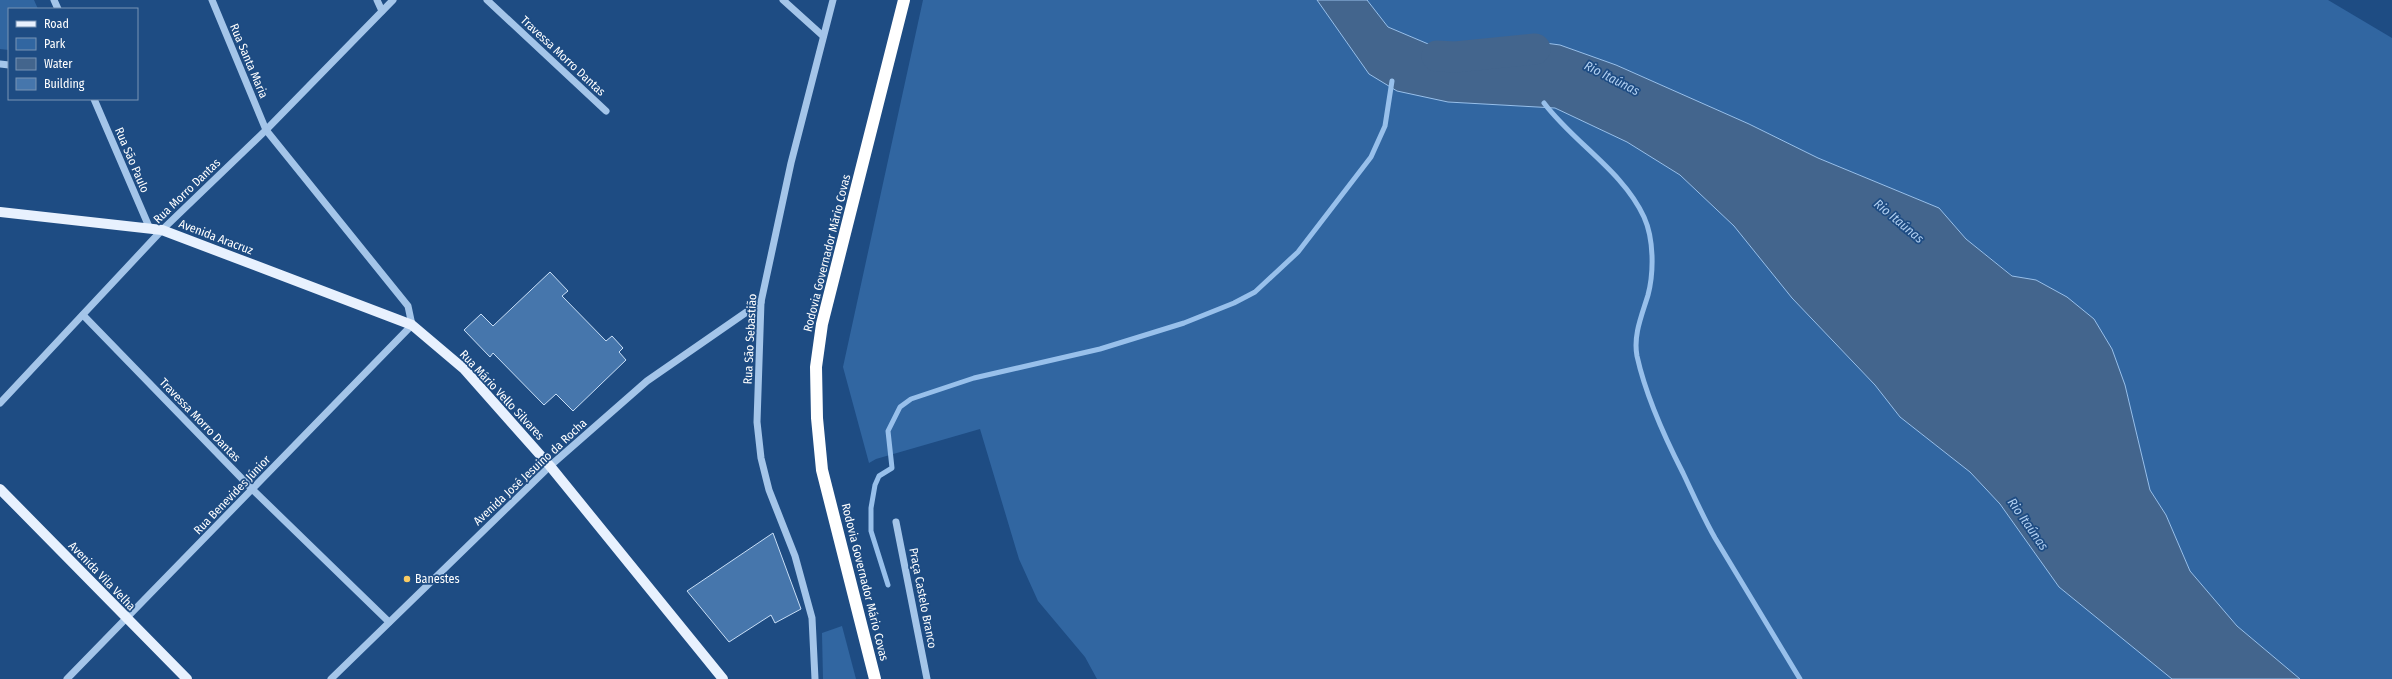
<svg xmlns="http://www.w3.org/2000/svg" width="2392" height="679" viewBox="0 0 2392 679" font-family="'Fira Sans Condensed',sans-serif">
  <rect width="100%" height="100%" fill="#1e4c83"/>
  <g fill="#3166a1">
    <polygon points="0,0 34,0 38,9 9,9 9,50 0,49"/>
    <polygon points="923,0 1317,0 1369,74 1448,102 1555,108 1627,142 1680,175 1734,226 1792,298 1875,385 1900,417 1970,472 2000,504 2059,587 2172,679 1097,679 1085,657 1038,601 1019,559 980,429 876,459 869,463 843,367"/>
    <polygon points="1367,0 2328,0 2392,38 2392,679 2300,679 2237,626 2190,571 2166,515 2150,490 2125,385 2067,297 2036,280 2013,276 1966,239 1939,208 1818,158 1749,124 1616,65 1560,45 1523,40 1486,55 1433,46 1388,27"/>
    <polygon points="842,626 856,679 823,679 822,633"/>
  </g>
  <polygon fill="#43658d" stroke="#98c0eb" points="1317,0 1367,0 1388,27 1433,46 1486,55 1523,40 1560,45 1616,65 1749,124 1818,158 1939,208 1966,239 2012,276 2036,280 2067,297 2094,319 2112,349 2125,385 2150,490 2166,515 2190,571 2237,626 2300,679 2172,679 2059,587 2000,504 1970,472 1900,417 1875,385 1792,298 1734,226 1680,175 1627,142 1555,108 1448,102 1397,91 1369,74"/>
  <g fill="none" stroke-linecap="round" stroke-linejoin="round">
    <g stroke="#98c0eb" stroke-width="5">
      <path d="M1544,103C1574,143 1623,171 1644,217C1654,239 1654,272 1648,295C1642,315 1633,335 1637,356C1646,397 1664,436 1683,473C1693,494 1703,517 1715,538C1743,585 1772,632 1800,679"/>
      <polyline points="888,585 871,531 871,508 875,485 879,476 892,468 888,431 900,407 911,399 974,378 1100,349 1184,323 1234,303 1255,292 1298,252 1371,157 1385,126 1392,81"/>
    </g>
    <polyline stroke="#43658d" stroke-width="31" points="1437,56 1455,57 1535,49"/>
  </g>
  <g fill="#4676ac" stroke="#c9dff7">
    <polygon points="550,272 568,291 562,296 606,341 612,336 623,348 619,352 626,360 573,411 556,394 544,405 493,353 490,357 464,330 481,314 493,326"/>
    <polygon points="773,533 801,609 775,623 771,615 729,642 687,591"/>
  </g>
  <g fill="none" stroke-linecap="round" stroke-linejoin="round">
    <g stroke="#a4c5e9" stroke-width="7">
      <polyline points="54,0 58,9"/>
      <polyline points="377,0 382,11"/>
      <polyline points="487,0 606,111"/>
      <polyline points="783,0 823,36"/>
      <polyline points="0,64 9,65"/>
      <polyline points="94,99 150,229"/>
      <polyline points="83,315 252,489 389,622"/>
      <polyline points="0,403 162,230 266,130 393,0"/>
      <polyline points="896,522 927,679"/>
      <polyline points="67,679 412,325 408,306 266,130 212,0"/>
      <polyline points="331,679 550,466 647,381 761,302"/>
      <polyline points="815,679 812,618 795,556 769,490 761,458 757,422 761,302 791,163 833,0"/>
    </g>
    <g stroke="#e8f1fe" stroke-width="10">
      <polyline points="0,212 162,230 412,325 464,369 550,466 723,679"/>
      <polyline points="0,489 187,679"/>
    </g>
    <polyline stroke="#fff" stroke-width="12" points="875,679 822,470 817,418 816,367 822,324 904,0"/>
  </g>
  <circle fill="#f9cb63" stroke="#1e4c83" stroke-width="1.5" cx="407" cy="579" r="4"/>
  <g text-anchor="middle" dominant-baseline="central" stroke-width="3.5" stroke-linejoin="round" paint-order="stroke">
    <g font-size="12" fill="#fff" stroke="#1e4c83">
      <text transform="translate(563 56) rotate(43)">Travessa Morro Dantas</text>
      <text transform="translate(249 61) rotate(67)">Rua Santa Maria</text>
      <text transform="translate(132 160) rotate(67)">Rua São Paulo</text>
      <text transform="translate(187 191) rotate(-44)">Rua Morro Dantas</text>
      <text transform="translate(216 237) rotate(21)">Avenida Aracruz</text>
      <text transform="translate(827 253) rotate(-76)">Rodovia Governador Mário Covas</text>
      <text transform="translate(750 339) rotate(-87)">Rua São Sebastião</text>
      <text transform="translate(502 395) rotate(47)">Rua Mário Vello Silvares</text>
      <text transform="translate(200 420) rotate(46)">Travessa Morro Dantas</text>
      <text transform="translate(530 472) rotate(-43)">Avenida José Jesuino da Rocha</text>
      <text transform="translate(232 495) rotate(-46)">Rua Benevides Júnior</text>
      <text transform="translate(102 576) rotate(46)">Avenida Vila Velha</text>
      <text transform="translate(865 582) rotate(76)">Rodovia Governador Mário Covas</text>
      <text transform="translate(923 598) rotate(79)">Praça Castelo Branco</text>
    </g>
    <g font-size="12" fill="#fff" stroke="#1e4c83" text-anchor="start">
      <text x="415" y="579">Banestes</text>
    </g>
    <g font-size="13" font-style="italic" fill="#b0cff1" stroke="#1e4c83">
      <text transform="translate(1612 78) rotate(27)">Rio Itaúnas</text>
      <text transform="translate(1899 221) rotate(40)">Rio Itaúnas</text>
      <text transform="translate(2028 524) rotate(55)">Rio Itaúnas</text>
    </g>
  </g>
  <rect x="8" y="8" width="130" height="92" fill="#1e4c83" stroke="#7894b5"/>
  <rect x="16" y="21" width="20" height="6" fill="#e8f1fe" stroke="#7894b5"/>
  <text x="44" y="28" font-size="12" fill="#ffffff">Road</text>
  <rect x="16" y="38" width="20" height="12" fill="#3166a1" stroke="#7894b5"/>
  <text x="44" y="48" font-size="12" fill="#ffffff">Park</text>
  <rect x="16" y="58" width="20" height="12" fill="#43658d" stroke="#7894b5"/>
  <text x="44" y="68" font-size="12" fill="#ffffff">Water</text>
  <rect x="16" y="78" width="20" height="12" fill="#4676ac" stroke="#7894b5"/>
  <text x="44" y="88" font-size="12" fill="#ffffff">Building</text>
</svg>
